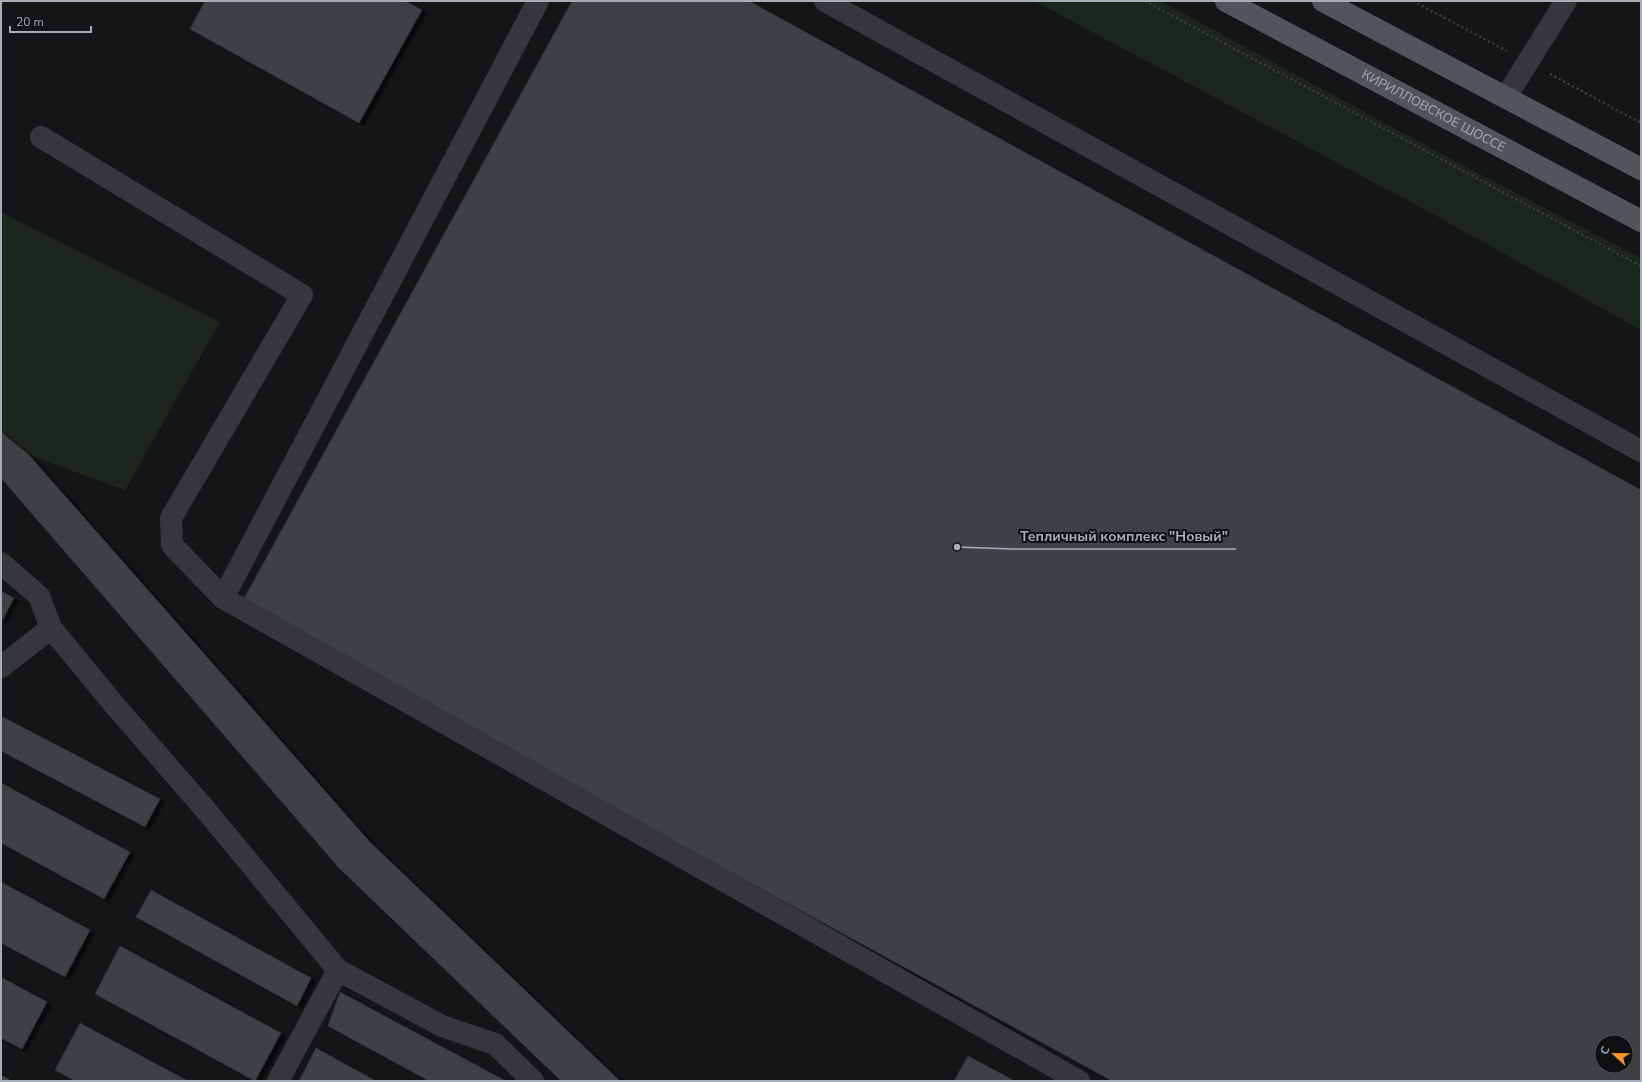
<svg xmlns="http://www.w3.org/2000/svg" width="1642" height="1082" viewBox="0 0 1642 1082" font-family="'Nunito Sans',sans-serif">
  <defs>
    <filter id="shadow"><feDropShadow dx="4.5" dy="2.5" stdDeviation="1" flood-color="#0009"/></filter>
  </defs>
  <rect width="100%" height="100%" fill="#141516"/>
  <g fill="#1c251c">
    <polygon points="1034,1 1161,1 1451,159 1641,258 1641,330 1431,213"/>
    <polygon points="1,212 220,322 125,490 29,455 1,432"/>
  </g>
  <g fill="#3e4044" stroke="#2e2f33" fill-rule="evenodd" filter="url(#shadow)">
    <polygon points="205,1 405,1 422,10 359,123 190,29"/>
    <path d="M572,1H749L1641,490V1081H1112L241,604ZM1602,1042H1626V1066H1602Z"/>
    <polygon points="1,432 29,455 370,842 620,1081 561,1081 339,868 1,478"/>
    <polygon points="1,591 14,598 1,623"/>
    <polygon points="1,716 160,799 145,827 1,751"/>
    <polygon points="1,783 130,852 104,899 1,843"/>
    <polygon points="1,882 90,930 65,977 1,943"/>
    <polygon points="151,890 311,978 297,1006 136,917"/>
    <polygon points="120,946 281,1033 255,1081 95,994"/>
    <polygon points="1,977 47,1002 22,1049 1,1038"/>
    <polygon points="340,992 506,1081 429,1081 328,1026"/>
    <polygon points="80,1023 188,1081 75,1081 55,1070"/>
    <polygon points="316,1048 376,1081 299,1081"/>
    <polygon points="968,1056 1015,1081 954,1081"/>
    <polygon points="1,1075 9,1079 8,1081 1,1081"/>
  </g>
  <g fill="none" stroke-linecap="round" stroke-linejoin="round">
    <g stroke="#3b3e43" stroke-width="2.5" stroke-dasharray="2 3" stroke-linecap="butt">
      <polyline points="1145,1 1641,266"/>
      <polyline points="1413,1 1507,51"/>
      <polyline points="1550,74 1641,123"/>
    </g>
    <g stroke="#35373c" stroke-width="22">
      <polyline points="825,1 1641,451"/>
      <polyline points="1506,97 1566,1"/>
      <polyline points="41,137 302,295 171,518 172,545 223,598 1079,1081"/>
      <polyline points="1,563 39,596 51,628 117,708 204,808 338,970 278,1081"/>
      <polyline points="223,598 538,1"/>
      <polyline points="1,667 51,628"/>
      <polyline points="338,970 442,1026 495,1044 533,1081"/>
    </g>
    <g stroke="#51555b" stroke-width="22">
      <path id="s1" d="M1226,1L1641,221"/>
      <polyline points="1323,1 1641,169"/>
    </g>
  </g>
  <g text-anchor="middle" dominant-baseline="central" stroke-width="4" stroke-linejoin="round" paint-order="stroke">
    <g font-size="13" fill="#a5aeb8" stroke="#0f1011">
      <text stroke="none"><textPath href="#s1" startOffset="235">КИРИЛЛОВСКОЕ ШОССЕ</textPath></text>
    </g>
  </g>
  <path fill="none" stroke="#a5aeb8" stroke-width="1.5" d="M957 547L1012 549H1236"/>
  <circle fill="#a5aeb8" stroke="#0f1011" stroke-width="1.5" cx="957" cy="547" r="4"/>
  <g font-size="14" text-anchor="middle" font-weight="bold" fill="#a5aeb8" stroke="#0f1011" stroke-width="4" stroke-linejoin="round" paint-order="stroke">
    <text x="1124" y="541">Тепличный комплекс "Новый"</text>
  </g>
  <rect width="1642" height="1082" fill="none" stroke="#a5aeb8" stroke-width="4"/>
  <g transform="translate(1614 1054) rotate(292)"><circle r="19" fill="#0f1011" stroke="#4b4f54"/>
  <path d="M0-3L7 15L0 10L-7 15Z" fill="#ff9524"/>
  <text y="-6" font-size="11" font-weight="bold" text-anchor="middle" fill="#a5aeb8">С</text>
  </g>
  <path d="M10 26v6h81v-6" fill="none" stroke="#a5aeb8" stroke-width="2"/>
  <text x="16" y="26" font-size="12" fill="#a5aeb8" stroke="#0f1011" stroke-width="3" paint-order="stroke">20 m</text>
</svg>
